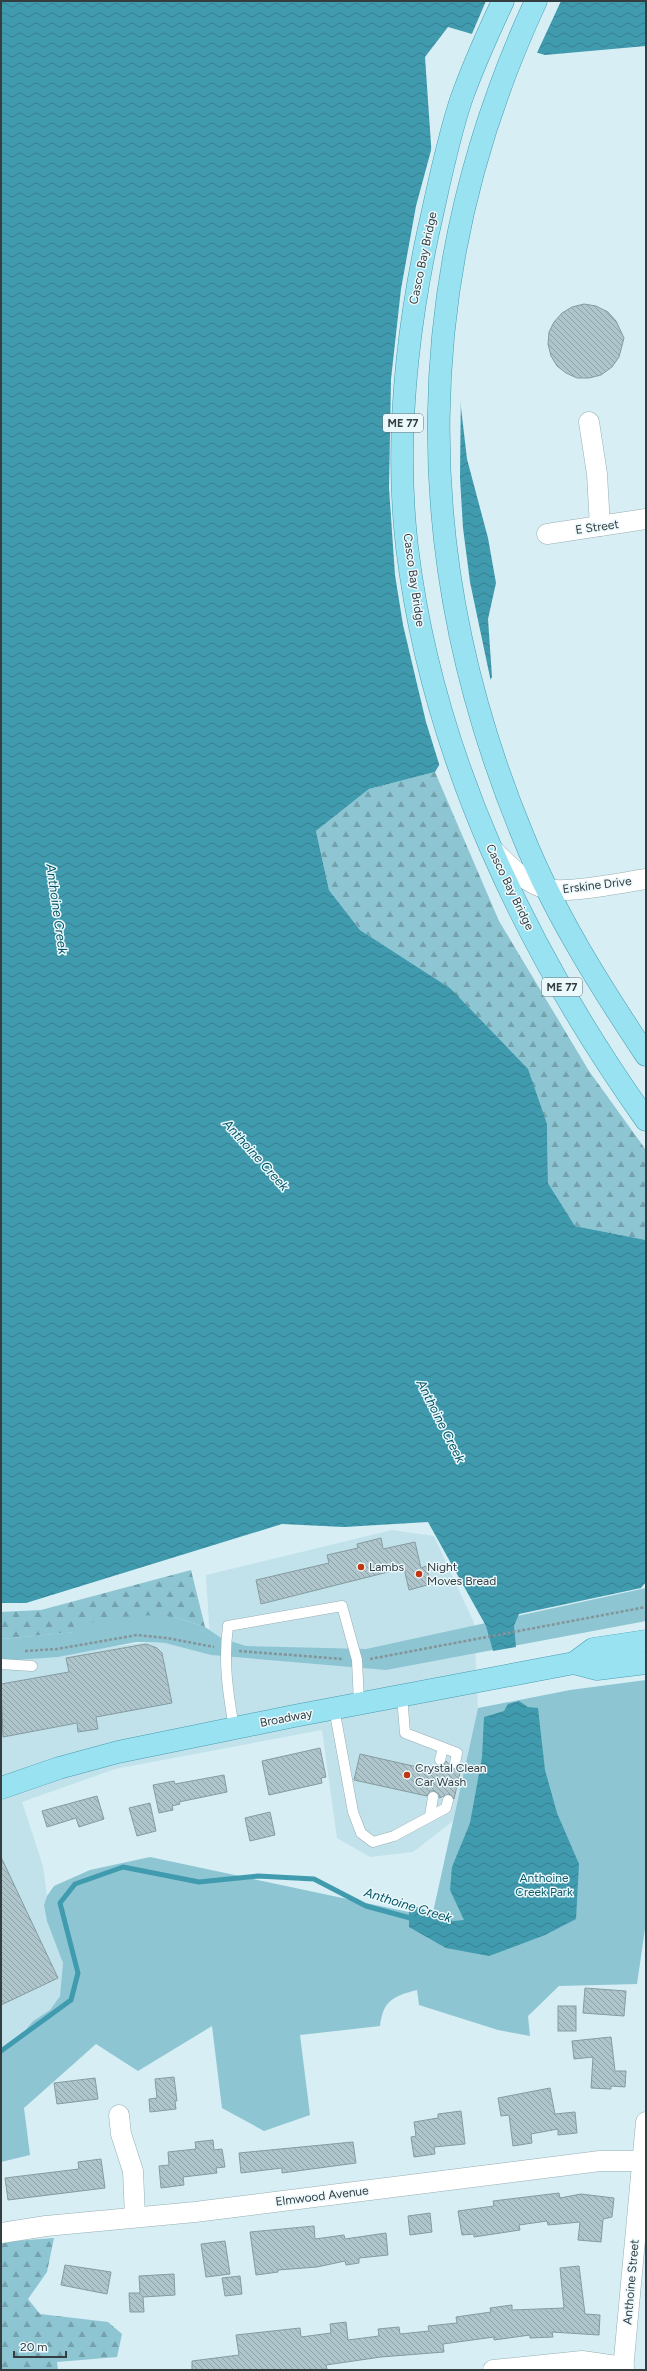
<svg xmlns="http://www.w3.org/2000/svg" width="647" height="2371" viewBox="0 0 647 2371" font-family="Figtree,sans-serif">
  <defs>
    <pattern id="forest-firs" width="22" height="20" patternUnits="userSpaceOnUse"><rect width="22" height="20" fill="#8dc5d2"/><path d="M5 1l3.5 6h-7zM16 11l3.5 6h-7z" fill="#74a1ac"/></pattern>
    <pattern id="water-waves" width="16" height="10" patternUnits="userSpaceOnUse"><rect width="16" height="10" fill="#409baf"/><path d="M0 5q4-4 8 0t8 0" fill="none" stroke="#368090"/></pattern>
    <pattern id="building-back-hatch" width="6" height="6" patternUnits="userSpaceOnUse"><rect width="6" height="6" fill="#adc5cb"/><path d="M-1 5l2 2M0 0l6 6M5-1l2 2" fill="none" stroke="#8ea1a6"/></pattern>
  </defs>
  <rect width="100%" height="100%" fill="#d6eef4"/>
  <polygon fill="#c1e2eb" points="392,1530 434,1536 474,1623 478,1708 453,1821 413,1852 370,1857 337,1838 322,1730 115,1769 22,1802 43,1866 47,1896 44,1905 63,1963 62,1988 60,1996 50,2010 33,2021 19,2038 1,2052 1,1661 150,1642 165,1643 211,1655 206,1575"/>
  <g fill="url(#forest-firs)">
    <polygon points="435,772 499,921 589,1071 646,1150 646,1240 575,1226 548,1183 547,1124 450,988 360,930 329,890 316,831 369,789"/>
    <polygon points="191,1570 205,1627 174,1617 119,1628 1,1639 1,1612 41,1610"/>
    <polygon points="54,2238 47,2272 28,2299 40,2314 108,2322 122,2334 117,2357 57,2362 58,2370 1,2370 1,2242"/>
  </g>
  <g fill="#8dc5d2">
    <polygon points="646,1588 646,1621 386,1670 211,1655 165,1643 150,1642 136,1642 58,1657 1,1661 1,1639 75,1632 74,1626 120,1617 156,1615 174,1617 205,1627 221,1638 246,1646 366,1649"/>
    <path d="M646,1680V1922L637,1984L559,1986L528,2016L530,2036L498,2030L419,2005L417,1990C394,1996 383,2000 380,2026L300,2035L310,2115L264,2131L222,2108L212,2026L138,2071L96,2044L24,2108L30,2155L1,2162V2052L19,2038L33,2021L50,2010L60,1996L63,1963L47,1921L44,1905L47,1896L54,1886L90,1870L150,1857L432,1917L478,1708L570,1690Z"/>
  </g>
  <g fill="url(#water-waves)">
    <polygon points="1,1 646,1 646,46 545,55 448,27 425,57 432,159 467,459 488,538 496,583 488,619 492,677 435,772 369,789 316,831 329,890 360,930 450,988 528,1069 547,1124 548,1183 575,1226 646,1240 646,1582 641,1588 519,1614 514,1626 516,1647 493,1651 486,1626 428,1522 344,1527 282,1524 26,1603 1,1603"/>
    <polygon points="519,1701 528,1707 538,1708 545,1770 557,1813 579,1864 576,1919 545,1935 489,1956 446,1948 409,1927 409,1904 453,1921 464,1920 450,1890 452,1867 470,1823 482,1757 484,1717 504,1711 508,1704"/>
  </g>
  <g fill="#d6eef4">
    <polygon points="486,1 561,1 536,55 471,36"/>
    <polygon points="433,143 461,385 460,478 463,528 470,582 491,682 440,767 426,722 403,625 395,575 389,488 391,379 401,289 416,206"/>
  </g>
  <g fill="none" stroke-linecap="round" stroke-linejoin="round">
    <polyline stroke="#409baf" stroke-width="5" points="1,2051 71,2000 78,1973 60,1903 75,1884 123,1867 199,1882 258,1876 314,1879 366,1906 414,1919"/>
  </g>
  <g fill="url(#building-back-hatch)" stroke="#859ca1">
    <polygon points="584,304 596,306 608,312 616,321 624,338 619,357 612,367 601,375 589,378 577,378 566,373 557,366 551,356 548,344 549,332 554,322 562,313 572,307"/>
    <polygon points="381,1538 383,1549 415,1542 421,1568 426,1566 431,1584 409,1590 404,1568 261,1604 256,1580 329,1563 327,1555 358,1548 357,1544"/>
    <polygon points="146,1644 157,1648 162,1653 172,1703 96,1717 98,1729 78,1732 77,1723 3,1737 1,1684 69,1672 66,1658"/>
    <polygon points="320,1748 326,1777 321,1778 322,1783 269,1795 262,1761"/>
    <polygon points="360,1754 435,1771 436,1765 442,1766 446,1761 453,1769 457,1769 462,1764 454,1799 449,1794 439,1798 439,1794 434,1791 430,1791 427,1796 354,1780"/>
    <polygon points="224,1775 227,1792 179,1802 180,1804 172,1806 173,1810 159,1813 153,1785 174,1781 175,1784"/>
    <polygon points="97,1796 104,1819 79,1827 76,1818 47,1827 42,1811"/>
    <polygon points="150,1803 156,1831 137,1836 129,1808"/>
    <polygon points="270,1812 275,1835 250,1841 245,1818"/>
    <polygon points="1,1857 58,1978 1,2005"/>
    <polygon points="585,1988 626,1991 624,2016 583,2013"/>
    <rect x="558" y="2006" width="18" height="25"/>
    <polygon points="611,2037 615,2071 626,2071 625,2087 611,2086 611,2089 591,2088 593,2057 574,2059 572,2041"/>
    <polygon points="174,2077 177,2101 175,2101 176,2109 150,2112 149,2099 157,2098 155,2079"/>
    <polygon points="95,2078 98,2099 57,2104 54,2083"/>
    <polygon points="550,2088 555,2114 575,2112 577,2133 558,2135 558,2129 531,2134 532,2143 513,2146 509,2115 501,2116 498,2098"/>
    <polygon points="461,2111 465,2144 434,2147 435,2154 414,2157 411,2137 416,2136 414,2122 438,2118 438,2114"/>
    <polygon points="213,2140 214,2150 222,2149 225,2167 216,2168 217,2173 183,2177 184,2185 161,2188 159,2166 169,2165 168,2152 196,2149 195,2142"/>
    <polygon points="353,2142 356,2163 282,2173 282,2168 241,2173 239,2153"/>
    <polygon points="101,2159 105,2188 8,2200 5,2178 79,2169 78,2162"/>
    <polygon points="559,2193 560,2198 581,2194 614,2198 612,2217 603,2219 601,2242 578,2240 580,2222 548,2225 547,2221 519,2225 520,2230 474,2237 474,2234 462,2235 458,2211 494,2206 493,2201"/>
    <polygon points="430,2213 432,2232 410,2235 408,2216"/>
    <polygon points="314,2226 315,2239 344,2235 345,2239 386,2233 388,2255 359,2258 359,2263 346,2265 345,2261 317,2267 278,2270 278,2272 256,2275 250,2232"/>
    <polygon points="225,2241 230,2274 206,2277 201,2244"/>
    <polygon points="65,2265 111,2272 107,2294 61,2285"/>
    <polygon points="579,2266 585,2314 600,2315 599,2335 552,2332 553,2337 530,2338 530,2335 494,2340 494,2337 443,2344 444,2352 381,2357 326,2365 327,2369 317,2370 192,2370 192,2361 239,2355 236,2335 300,2328 301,2337 331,2333 330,2324 346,2322 348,2340 379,2336 378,2329 399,2327 400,2334 429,2331 428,2326 457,2323 456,2317 491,2312 490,2308 512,2305 512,2310 564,2308 560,2268"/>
    <polygon points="174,2274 175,2295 143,2297 144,2312 130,2312 129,2293 140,2293 139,2276"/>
    <polygon points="240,2276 242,2294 225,2296 222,2278"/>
  </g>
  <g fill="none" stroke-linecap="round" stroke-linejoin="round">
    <defs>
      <g id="lane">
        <polyline points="1,1664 32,1666"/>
        <polyline points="402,1695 405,1733 457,1753 455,1763"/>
        <polyline points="334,1708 353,1812 361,1833 373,1842 394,1836 446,1808 448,1800"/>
        <path d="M234,1728C228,1693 223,1662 228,1626L342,1606L357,1660L359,1703"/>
        <polyline points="440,1760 443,1748"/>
        <polyline points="430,1816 433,1797"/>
      </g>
      <g id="street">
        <polyline points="589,422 597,474 600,526"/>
        <polyline points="547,534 646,519"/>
        <path d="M494,851C509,866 526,884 548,889C567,894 625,882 646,879"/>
        <polyline points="119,2115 121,2134 133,2171 135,2217"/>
        <polyline points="1,2233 46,2226 195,2212 600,2161 642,2161"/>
        <polyline points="493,2370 582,2361 624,2367"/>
        <polyline points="623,2370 646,2122"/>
      </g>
      <g id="primary">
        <path d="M503,1C488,33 473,66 461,100C447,142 438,189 428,233C406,336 395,443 407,547C432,755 526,951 646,1120"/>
        <path d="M536,1C409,274 408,558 523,836C554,913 600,986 646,1055"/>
        <polyline points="574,1663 593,1649 646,1641"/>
        <polyline points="1,1788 59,1768 118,1752 294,1716 574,1663 597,1669 646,1663"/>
      </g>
    </defs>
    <use href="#lane" stroke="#97aeb4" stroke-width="11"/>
    <use href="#street" stroke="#97aeb4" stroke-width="21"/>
    <use href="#primary" stroke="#489cae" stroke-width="23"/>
    <g stroke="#849499" stroke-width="2.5" stroke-dasharray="3 2" stroke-linecap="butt">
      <polyline points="25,1651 57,1649 137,1635 167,1638 214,1647"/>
      <polyline points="239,1651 343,1659"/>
      <polyline points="370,1659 646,1607"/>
    </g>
    <use href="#lane" stroke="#fff" stroke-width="10"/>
    <use href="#street" stroke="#fff" stroke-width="20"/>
    <use href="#primary" stroke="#98e2f2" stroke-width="22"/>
  </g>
  <g fill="#bf3610" stroke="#ebf9fd" stroke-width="1.5">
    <circle cx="361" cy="1567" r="4"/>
    <circle cx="419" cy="1574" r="4"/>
    <circle cx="407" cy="1775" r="4"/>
  </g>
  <g text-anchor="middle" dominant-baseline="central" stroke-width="3" stroke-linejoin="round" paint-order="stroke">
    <g fill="#ebf9fd" stroke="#6b7579" stroke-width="1">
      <rect x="383" y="414" width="40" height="18" rx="3"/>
      <rect x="542" y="978" width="40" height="18" rx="3"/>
    </g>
    <g font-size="11" font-weight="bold" fill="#343d40">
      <text x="403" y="423">ME 77</text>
      <text x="562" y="987">ME 77</text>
    </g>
    <g font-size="12" fill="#343d40" stroke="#ebf9fd">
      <text transform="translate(423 258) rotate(-78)">Casco Bay Bridge</text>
      <text transform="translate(597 527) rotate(-8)">E Street</text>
      <text transform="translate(414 580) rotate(82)">Casco Bay Bridge</text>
      <text transform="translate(597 885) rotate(-7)">Erskine Drive</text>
      <text transform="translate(510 887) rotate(64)">Casco Bay Bridge</text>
      <text transform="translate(286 1718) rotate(-11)">Broadway</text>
      <text transform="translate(322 2196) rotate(-7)">Elmwood Avenue</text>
      <text transform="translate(631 2282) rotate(-85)">Anthoine Street</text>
    </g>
    <g font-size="12" fill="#343d40" stroke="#ebf9fd" text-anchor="start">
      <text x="369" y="1567">Lambs</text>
      <text x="427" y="1567">Night<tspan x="427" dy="14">Moves Bread</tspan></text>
      <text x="415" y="1768">Crystal Clean<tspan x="415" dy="14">Car Wash</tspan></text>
    </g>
    <g font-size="12" fill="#0c5a69" stroke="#ebf9fd">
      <text x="544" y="1878">Anthoine<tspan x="544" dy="14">Creek Park</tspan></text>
    </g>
    <g font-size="13" font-style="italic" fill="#055665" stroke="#ebf9fd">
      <text transform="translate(57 909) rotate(82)">Anthoine Creek</text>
      <text transform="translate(256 1155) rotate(48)">Anthoine Creek</text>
      <text transform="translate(441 1421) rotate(63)">Anthoine Creek</text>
      <text transform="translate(408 1905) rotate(17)">Anthoine Creek</text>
    </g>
  </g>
  <rect width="647" height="2371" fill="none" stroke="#343d40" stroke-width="4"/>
  <path d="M14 2351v6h52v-6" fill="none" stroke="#343d40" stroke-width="2"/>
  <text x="20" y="2351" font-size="12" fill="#343d40" stroke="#ebf9fd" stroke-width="3" paint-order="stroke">20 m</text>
</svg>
